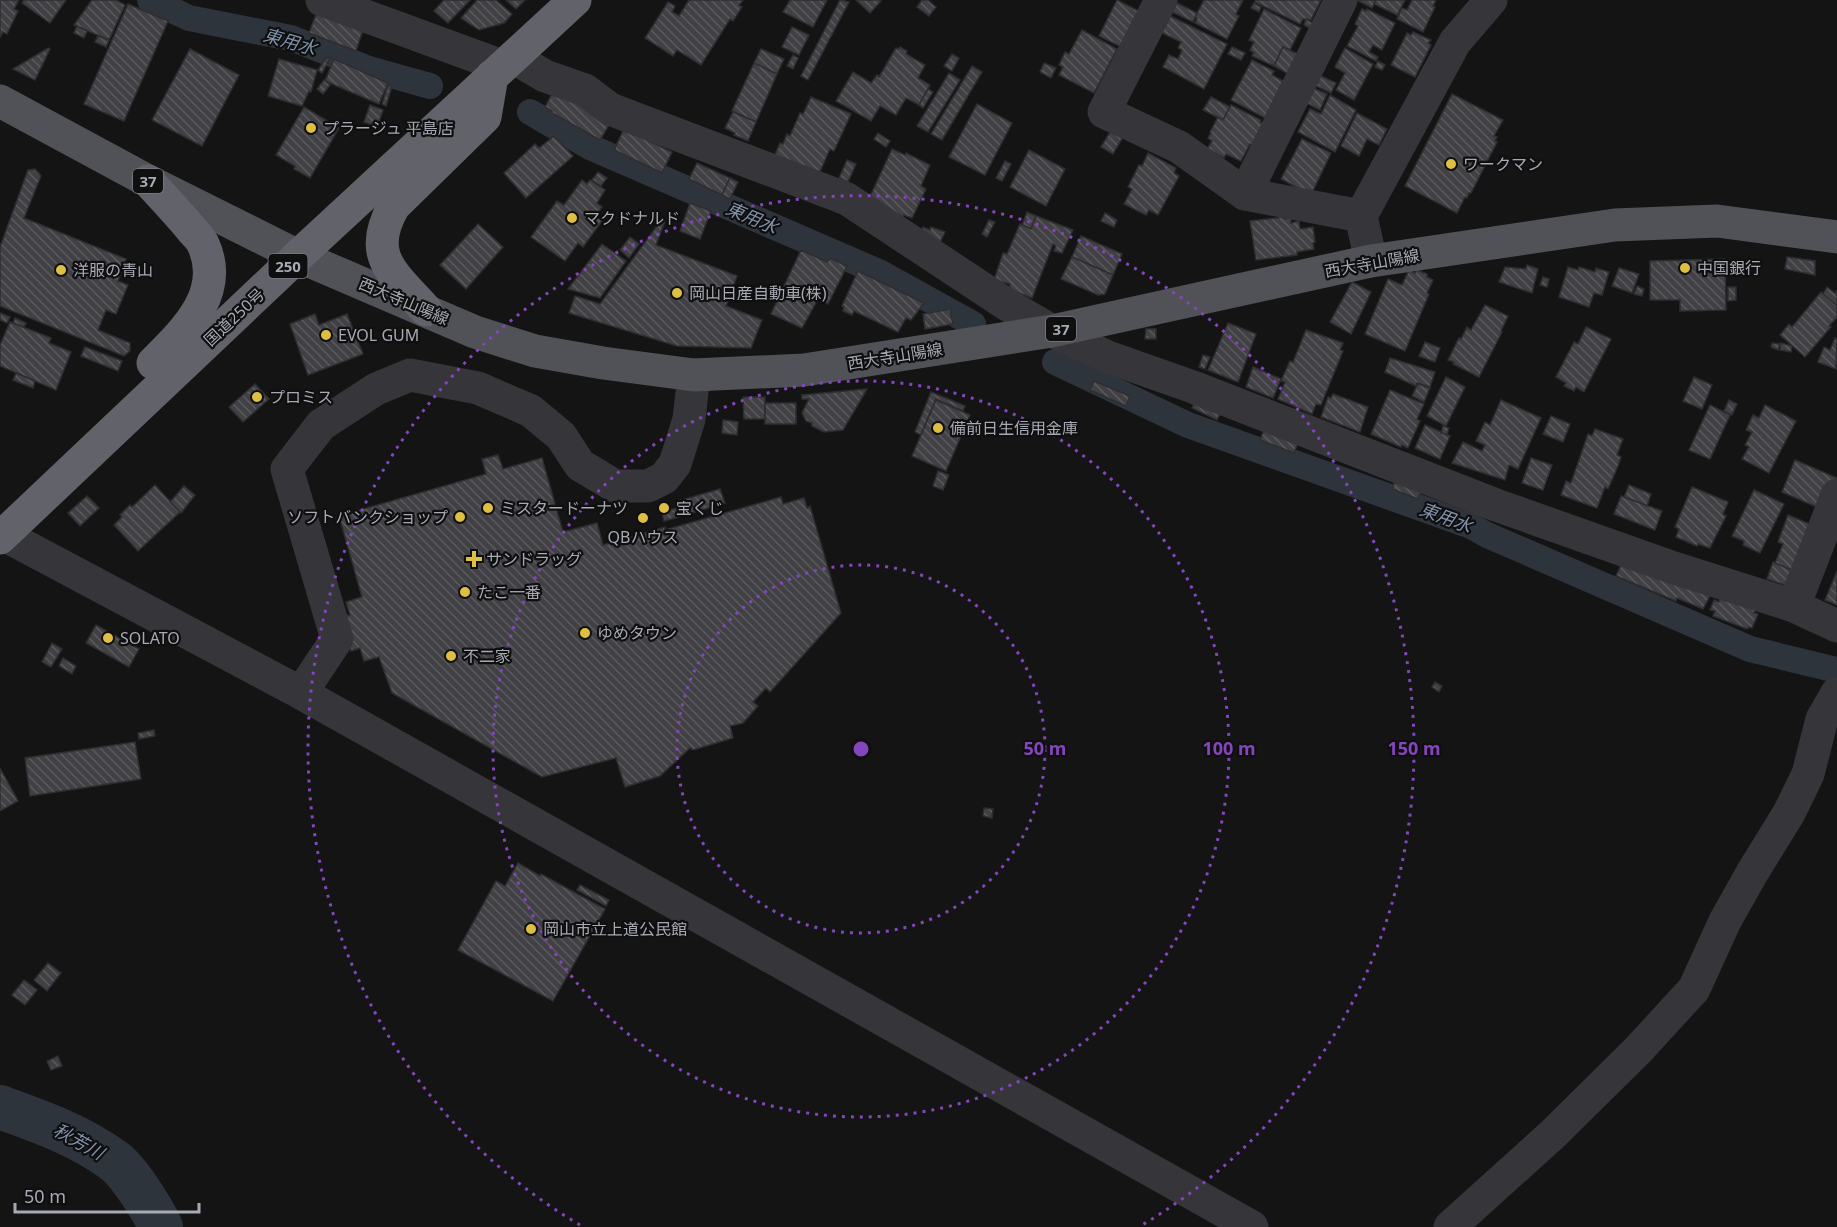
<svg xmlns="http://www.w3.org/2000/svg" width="1837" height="1227" viewBox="0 0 1837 1227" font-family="'Noto Sans','Noto Sans JP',sans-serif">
  <defs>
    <pattern id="building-back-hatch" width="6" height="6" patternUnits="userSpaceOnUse" patternTransform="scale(1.5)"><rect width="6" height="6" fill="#414145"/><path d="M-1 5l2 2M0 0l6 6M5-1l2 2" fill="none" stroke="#5a5a5d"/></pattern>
  </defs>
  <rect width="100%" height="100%" fill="#141415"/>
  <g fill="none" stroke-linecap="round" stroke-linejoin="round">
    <g stroke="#2e343c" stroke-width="26">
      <polyline points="150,0 189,18 291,38 369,69 430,86"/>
      <polyline points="530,112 590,147 881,273 973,324"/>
      <polyline points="1055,362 1188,425 1471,526 1487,535 1750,649 1837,670"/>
    </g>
    <path stroke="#2e343c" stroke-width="44" d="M0,1107C39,1121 79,1135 113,1160C129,1171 152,1209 161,1227"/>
  </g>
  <g fill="url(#building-back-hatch)" stroke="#2e2e31" stroke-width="1.5">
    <polygon points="0,0 19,0 14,9 18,11 7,34 3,32 0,37"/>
    <polygon points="24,0 66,0 50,23 22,3"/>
    <polygon points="92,0 116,0 125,5 109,40 74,25"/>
    <polygon points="444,0 470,0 448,23 434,11"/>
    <polygon points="477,0 496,0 512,14 504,23 479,30 461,18"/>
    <polygon points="506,0 525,0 516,9"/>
    <polygon points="689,0 743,0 739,5 742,7 733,21 730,19 701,65 677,50 673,56 645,38 668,2 675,6 672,12 679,16"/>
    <polygon points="790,0 827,0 813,27 783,12"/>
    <polygon points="840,0 849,2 808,80 801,76"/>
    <polygon points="856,0 880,0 881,1 870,13"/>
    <polygon points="922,0 928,0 936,7 929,16 917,7"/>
    <polygon points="1117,0 1139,11 1121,47 1099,36"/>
    <polygon points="1204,0 1243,0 1236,14 1239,16 1227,39 1195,23 1197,18 1195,17"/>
    <polygon points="1256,0 1321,0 1311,20 1303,19 1300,24 1255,2"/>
    <polygon points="1357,0 1376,0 1372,8"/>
    <polygon points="1376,0 1405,0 1397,15 1374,4"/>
    <polygon points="1412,0 1436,0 1433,6 1435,7 1423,32 1397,19 1402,8 1407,10"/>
    <polygon points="1173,1 1197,13 1193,22 1168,10"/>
    <polygon points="1254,3 1261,7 1259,12 1251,8"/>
    <polygon points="128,4 168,21 124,121 84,104"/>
    <polygon points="1264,9 1301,28 1290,50 1283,47 1274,66 1252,56 1254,53 1250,50 1254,42 1249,40"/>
    <polygon points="1362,9 1366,11 1367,9 1395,23 1382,50 1373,45 1369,52 1378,57 1376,61 1347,46 1358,26 1355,24"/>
    <polygon points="317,12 363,30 356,51 309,33"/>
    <polygon points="1166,14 1227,44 1204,89 1163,67 1169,55 1178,59 1182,50 1178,48 1181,42 1158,31"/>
    <polygon points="1306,19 1315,24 1313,30 1304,25"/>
    <polygon points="77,26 87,31 84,38 74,33"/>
    <polygon points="792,27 809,35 799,55 782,47"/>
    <polygon points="1082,30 1117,49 1094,93 1059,75 1063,67 1059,65 1065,52 1069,54"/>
    <polygon points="1413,32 1431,40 1428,43 1431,45 1415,77 1391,65 1407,33 1411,35"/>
    <polygon points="98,36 109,40 106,47 95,42"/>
    <polygon points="900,47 907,51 906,54 925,65 918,78 930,85 919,105 906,98 896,115 880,106 871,121 836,101 853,72 871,83 877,75 879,77 896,48 898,49"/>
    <polygon points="1232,47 1245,53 1241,60 1228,54"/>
    <polygon points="1283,47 1300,55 1290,75 1274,66"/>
    <polygon points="48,48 50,49 35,80 13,69"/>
    <polygon points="1345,48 1373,64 1354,100 1336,90 1345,73 1335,67"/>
    <polygon points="190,49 239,75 202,146 152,120"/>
    <polygon points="761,49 784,59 777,74 754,63"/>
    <polygon points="952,54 959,58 952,71 944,66"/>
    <polygon points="793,55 798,58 793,69 787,66"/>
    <polygon points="326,58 330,58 322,73 318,70"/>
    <polygon points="279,59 317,70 311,92 309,91 302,106 268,96"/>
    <polygon points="334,59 388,83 379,104 325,81"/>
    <polygon points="1252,60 1274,71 1272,75 1283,81 1265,118 1231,100"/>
    <polygon points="1378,61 1385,65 1382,70 1375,67"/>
    <polygon points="754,63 777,74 756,122 732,111"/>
    <polygon points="1044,63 1056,68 1051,78 1040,72"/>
    <polygon points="972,66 982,72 942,140 931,134"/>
    <polygon points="949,73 960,80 928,132 917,126"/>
    <polygon points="1317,74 1336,83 1331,93 1312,84"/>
    <polygon points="324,80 330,85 323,94 317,89"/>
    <polygon points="388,85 392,86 386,106 382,104"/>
    <polygon points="1311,87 1327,94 1320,110 1304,102"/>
    <polygon points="928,89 933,92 923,108 919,105"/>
    <polygon points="563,93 612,120 600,140 552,113 552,111 545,107 552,94"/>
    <polygon points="1452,94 1503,120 1494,136 1497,137 1495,141 1497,142 1471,193 1469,193 1467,198 1465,197 1457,213 1405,186"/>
    <polygon points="1330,95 1356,110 1335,152 1298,132 1310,109 1321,114"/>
    <polygon points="811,97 851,114 834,151 830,149 815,183 774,157 780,143 783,144 787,134 790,136 800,113 803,114"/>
    <polygon points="1211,97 1230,107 1223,120 1203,110"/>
    <polygon points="977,104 1012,123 985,175 949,157"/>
    <polygon points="370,105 383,110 377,127 364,122"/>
    <polygon points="1231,105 1261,120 1260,122 1265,124 1253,146 1250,144 1241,161 1226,154 1224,158 1207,149 1212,141 1208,138 1211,133 1210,132 1218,117 1223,120"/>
    <polygon points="304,107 339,128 310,178 294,169 295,166 276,155"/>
    <polygon points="733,112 756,122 748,141 734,135 735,133 725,128"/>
    <polygon points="1357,113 1387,129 1379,145 1367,139 1359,156 1341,146"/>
    <polygon points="624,129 672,152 662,173 614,150"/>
    <polygon points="1110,132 1123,137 1113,154 1101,147"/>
    <polygon points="878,133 890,141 886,147 874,139"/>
    <polygon points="554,136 573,156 526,198 504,173 535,144 539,148"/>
    <polygon points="1302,139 1331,153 1311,195 1281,179"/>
    <polygon points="892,149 905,155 906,153 930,165 921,186 926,189 912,218 904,215 902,217 868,201"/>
    <polygon points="1029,150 1065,169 1046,206 1010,187"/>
    <polygon points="1148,153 1176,168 1174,173 1179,176 1158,215 1149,210 1146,215 1124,204 1132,189 1128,187 1139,165 1142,166"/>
    <polygon points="847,160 856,164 848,182 839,178"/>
    <polygon points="1005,161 1011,164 1002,181 996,178"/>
    <polygon points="697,163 730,178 722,195 689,179"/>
    <polygon points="35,169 41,176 24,218 126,259 118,281 128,285 116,314 106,310 98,330 130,343 130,351 124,356 0,306 0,247 28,170"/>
    <polygon points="598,172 607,178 601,186 592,180"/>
    <polygon points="730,178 738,182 730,199 722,195"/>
    <polygon points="582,180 587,184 590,180 605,190 597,203 602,207 596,216 602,221 583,247 578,243 565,261 531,237 557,201 564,205"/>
    <polygon points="690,203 711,211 700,239 680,231"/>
    <polygon points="1027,212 1036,216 1031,229 1022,225"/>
    <polygon points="1105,213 1117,220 1114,227 1101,221"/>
    <polygon points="1036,216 1073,230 1062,253 1054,251 1056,246 1053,244 1032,298 1009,289 1010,284 994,280 1003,253 1007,254 1020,224 1031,229"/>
    <polygon points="1284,217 1284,219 1291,218 1291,223 1299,221 1300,229 1313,227 1315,242 1313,243 1314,249 1297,252 1297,255 1256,260 1250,221"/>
    <polygon points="662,219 665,221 656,245 737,276 726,306 762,320 751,348 677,346 569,313 575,296 600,304"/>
    <polygon points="989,220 995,222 987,237 982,234"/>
    <polygon points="478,224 503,247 466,289 440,265"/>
    <polygon points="923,227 930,230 931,227 945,232 934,255 914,245"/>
    <polygon points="1081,236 1122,254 1113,275 1072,257"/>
    <polygon points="630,237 639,244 629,258 620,250"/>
    <polygon points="602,244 626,261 600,298 568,289"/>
    <polygon points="801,250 827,262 830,258 847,266 828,304 818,299 802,328 771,314"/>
    <polygon points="1072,257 1113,275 1105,294 1098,295 1061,279"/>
    <polygon points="1787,257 1815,261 1815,275 1785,269"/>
    <polygon points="1725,259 1726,310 1680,311 1680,300 1650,300 1650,261"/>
    <polygon points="1527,265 1538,269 1532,293 1499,282 1505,267 1526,269"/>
    <polygon points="1568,267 1578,270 1579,267 1595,272 1596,268 1609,272 1602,295 1594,293 1589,307 1559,297"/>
    <polygon points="1619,268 1639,274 1632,293 1612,286"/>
    <polygon points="1409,270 1415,273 1417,270 1427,274 1427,277 1433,280 1427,293 1429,294 1405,351 1365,334 1388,279 1402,285"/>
    <polygon points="858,271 924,303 911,320 906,318 898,332 854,311 852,315 843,311 844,307 842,306"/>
    <polygon points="1543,277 1549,279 1547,287 1540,285"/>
    <polygon points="1352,282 1371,292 1351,334 1330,322"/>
    <polygon points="1637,286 1644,289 1642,296 1634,294"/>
    <polygon points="1728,287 1736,287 1736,300 1728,301"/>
    <polygon points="1827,287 1835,293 1837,291 1837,306 1823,294"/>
    <polygon points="1821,292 1837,306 1837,317 1829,326 1831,327 1805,357 1780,335 1789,324 1792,327"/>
    <polygon points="1485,305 1508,316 1501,331 1502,332 1479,377 1453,364 1454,362 1448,360 1459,338 1461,339 1467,327 1471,330"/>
    <polygon points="950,309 953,324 925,329 923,314"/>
    <polygon points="0,313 10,317 7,323 0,320"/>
    <polygon points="315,314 319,325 347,314 363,354 308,375 290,324"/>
    <polygon points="15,318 26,323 24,327 13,323"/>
    <polygon points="10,322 51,338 49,343 71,352 56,390 0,366 0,345"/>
    <polygon points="1228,323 1256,334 1238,382 1208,370"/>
    <polygon points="1586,327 1611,339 1584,392 1576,387 1574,391 1564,386 1566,383 1556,377 1574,342 1578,344"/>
    <polygon points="1146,329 1156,329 1156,339 1145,339"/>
    <polygon points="1306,330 1343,343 1340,350 1343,351 1321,405 1316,404 1312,414 1278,399 1285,382 1281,381 1290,361 1293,362"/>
    <polygon points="1835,338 1837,339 1836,369 1818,362 1824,347 1830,350"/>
    <polygon points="1425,342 1440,348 1435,362 1419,356"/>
    <polygon points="1772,343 1780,344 1778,350 1771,347"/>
    <polygon points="1781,343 1792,346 1791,352 1780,350"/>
    <polygon points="85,347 122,361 118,371 81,356"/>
    <polygon points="1203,355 1210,357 1205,369 1199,367"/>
    <polygon points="1390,358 1435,372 1430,387 1417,383 1416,386 1385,372"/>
    <polygon points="1253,367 1281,379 1273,398 1246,387"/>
    <polygon points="16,373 35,381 33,388 13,380"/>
    <polygon points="1446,377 1465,387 1446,426 1427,416"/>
    <polygon points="1694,377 1712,385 1702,409 1683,401"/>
    <polygon points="1094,381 1130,396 1126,406 1090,390"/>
    <polygon points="255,384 269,399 243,422 229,407"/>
    <polygon points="1418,384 1430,388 1424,402 1412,396"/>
    <polygon points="867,389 843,430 824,432 812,426 812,423 806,421 802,413 809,399 802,399 802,395"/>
    <polygon points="1390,390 1424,404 1417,419 1420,421 1408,448 1402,445 1401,447 1371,434"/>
    <polygon points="931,392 965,406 963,411 936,399 921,435 915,432"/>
    <polygon points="1200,392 1225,404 1217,420 1192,408"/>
    <polygon points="1333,394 1368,407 1360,432 1321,417 1328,397 1331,398"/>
    <polygon points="743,397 765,397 765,419 744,419"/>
    <polygon points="936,400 970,415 946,471 912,456"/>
    <polygon points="1501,400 1541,418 1518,469 1509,465 1505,480 1452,463 1463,442 1482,451 1485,445 1476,441 1485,422 1490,425"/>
    <polygon points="1729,400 1737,404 1732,415 1724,411"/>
    <rect x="765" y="403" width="31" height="21"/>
    <polygon points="1710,405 1730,415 1710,459 1689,450"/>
    <polygon points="1765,405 1796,421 1769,473 1742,459 1749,447 1745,445 1752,432 1746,430 1753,415 1759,418"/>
    <polygon points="1551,416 1570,424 1563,442 1543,434"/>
    <polygon points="723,420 738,422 737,435 722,433"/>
    <polygon points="1268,420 1302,433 1294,453 1260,440"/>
    <polygon points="1425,425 1450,436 1440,459 1415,448"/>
    <polygon points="1443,426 1449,428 1447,435 1441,433"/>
    <polygon points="1595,429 1623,439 1617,455 1621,457 1618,466 1608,489 1605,487 1597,508 1561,495 1566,481 1571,483 1588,434 1592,436"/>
    <polygon points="498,455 503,469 542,458 563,532 597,523 603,545 665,527 665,530 781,497 783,504 804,498 807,508 810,506 841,613 770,692 766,688 753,702 758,706 743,723 730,726 733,738 693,750 690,748 660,776 625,787 616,758 542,777 392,693 379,657 364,661 360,648 351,651 342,617 350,615 346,602 362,597 339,516 486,474 482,459"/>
    <polygon points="1531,458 1552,465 1543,490 1522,483"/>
    <polygon points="1795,460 1837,478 1824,510 1782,492"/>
    <polygon points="1399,470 1425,480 1418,499 1392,489"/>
    <polygon points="938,471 949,475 943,490 933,486"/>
    <polygon points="155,485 180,512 138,551 114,525 122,517 120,515 130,505 132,507"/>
    <polygon points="1629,485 1651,494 1647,506 1624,497"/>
    <polygon points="184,486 195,495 181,513 170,502"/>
    <polygon points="1692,487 1728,502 1723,514 1726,516 1710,548 1698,544 1697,546 1676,537 1679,529 1675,527"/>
    <polygon points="720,489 725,503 682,516 678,501"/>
    <polygon points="1754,490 1784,504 1760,553 1743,545 1744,541 1732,536"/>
    <polygon points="87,496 99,508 80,526 68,513"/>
    <polygon points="1621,496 1662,511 1655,530 1614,514"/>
    <polygon points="676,508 679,517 664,521 662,513"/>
    <polygon points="1788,515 1819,528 1800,574 1775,563 1783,544 1778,542"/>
    <polygon points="1623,561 1712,592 1703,609 1677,598 1676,601 1616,576"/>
    <polygon points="1773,562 1791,570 1785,585 1767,579"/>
    <polygon points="1837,571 1837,605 1825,600"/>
    <polygon points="1720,598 1757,607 1754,613 1758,614 1752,628 1749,627 1747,629 1713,616 1715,611 1710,610 1714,600 1719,602"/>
    <polygon points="96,625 139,649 129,667 86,643"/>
    <polygon points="52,643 62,649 51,667 42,662"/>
    <polygon points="63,658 76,666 72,674 59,666"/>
    <polygon points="1435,682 1442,686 1439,692 1432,687"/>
    <polygon points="154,730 155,736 139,739 138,733"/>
    <polygon points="135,742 141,779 30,796 25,758"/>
    <polygon points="0,768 18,801 0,811"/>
    <polygon points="984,808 993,809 992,818 983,816"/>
    <polygon points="518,863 540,876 541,874 605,909 553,1001 458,950 496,881 505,886"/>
    <polygon points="580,885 609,900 606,906 577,890"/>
    <polygon points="48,963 61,973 47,991 34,980"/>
    <polygon points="24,980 37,990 25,1005 12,995"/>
    <polygon points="58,1056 62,1066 51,1070 47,1061"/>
  </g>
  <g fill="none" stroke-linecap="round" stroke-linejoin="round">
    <g stroke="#35353a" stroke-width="33">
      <polyline points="322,0 502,66"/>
      <polyline points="1161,0 1104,112 1179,147 1245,194 1361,216"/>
      <polyline points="514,58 545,76 585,90 610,109 847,199 1006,304 1052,331 1108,357 1193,387 1496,505 1674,568 1794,606 1837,626"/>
      <polyline points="1245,194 1341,0"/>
      <polyline points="1371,261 1361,216 1455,42 1491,0"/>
      <polyline points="4,535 301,693 1252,1227"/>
      <polyline points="1794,606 1837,495"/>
      <polyline points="301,693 337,639 287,469 321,425 376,389 410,375 478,388 531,411 561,436 580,465 615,486 648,486 664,478 675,464 689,419 694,375"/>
      <polyline points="1450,1227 1553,1134 1638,1050 1694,989 1725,921 1752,873 1789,813 1808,774 1822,719 1837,693"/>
    </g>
    <polyline stroke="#515258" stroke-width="33" points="0,101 148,181 298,256 475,332 535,351 603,363 694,375 804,370 1052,331 1371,261 1615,225 1717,221 1837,237"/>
    <g stroke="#62636a" stroke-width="33">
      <path d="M148,181C163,197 178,213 192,230C195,234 201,239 203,244C226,293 184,332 153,363"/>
      <path d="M426,310C394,274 365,256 394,206L485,117L492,76"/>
      <polyline points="0,538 298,256 575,0"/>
    </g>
  </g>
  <g fill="none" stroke="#8445bd" stroke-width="3" stroke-dasharray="3 6">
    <circle cx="861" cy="749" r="184"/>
    <circle cx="861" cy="749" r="368"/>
    <path d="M580 1225A553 553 0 1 1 1142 1225"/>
  </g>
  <g fill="#debf43" stroke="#0f0f10" stroke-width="2">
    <circle cx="311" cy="128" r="6"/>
    <circle cx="1451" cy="164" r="6"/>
    <circle cx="572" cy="218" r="6"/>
    <circle cx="1685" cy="268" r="6"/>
    <circle cx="61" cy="270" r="6"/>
    <circle cx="677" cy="293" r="6"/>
    <circle cx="326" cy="335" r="6"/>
    <circle cx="257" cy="397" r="6"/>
    <circle cx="938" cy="428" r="6"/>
    <circle cx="488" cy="508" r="6"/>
    <circle cx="664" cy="508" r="6"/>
    <circle cx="460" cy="517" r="6"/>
    <circle cx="643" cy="518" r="6"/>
    <path d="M471 550h6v6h6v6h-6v6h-6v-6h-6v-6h6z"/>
    <circle cx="465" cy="592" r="6"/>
    <circle cx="585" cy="633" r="6"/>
    <circle cx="108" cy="638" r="6"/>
    <circle cx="451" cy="656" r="6"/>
    <circle cx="531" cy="929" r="6"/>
  </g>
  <g text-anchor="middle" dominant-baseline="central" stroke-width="4.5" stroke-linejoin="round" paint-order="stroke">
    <g fill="#0f0f10" stroke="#797b83" stroke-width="1.5">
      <rect x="133" y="169" width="30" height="24" rx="4.5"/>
      <rect x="268.5" y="254" width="39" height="24" rx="4.5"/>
      <rect x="1046" y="317" width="30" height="24" rx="4.5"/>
    </g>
    <g font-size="15" font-weight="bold" fill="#a7a9b4">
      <text x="148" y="181">37</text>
      <text x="288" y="266">250</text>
      <text x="1061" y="329">37</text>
    </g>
    <g font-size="16" fill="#a7a9b4" stroke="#0f0f10" text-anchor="start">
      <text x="323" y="128">プラージュ 平島店</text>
      <text x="1463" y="164">ワークマン</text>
      <text x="584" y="218">マクドナルド</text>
      <text x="1697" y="268">中国銀行</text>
      <text x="73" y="270">洋服の青山</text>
      <text x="689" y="293">岡山日産自動車(株)</text>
      <text x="338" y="335">EVOL GUM</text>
      <text x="269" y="397">プロミス</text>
      <text x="950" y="428">備前日生信用金庫</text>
      <text x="500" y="508">ミスタードーナツ</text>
      <text x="676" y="508">宝くじ</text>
      <text x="448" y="517" text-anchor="end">ソフトバンクショップ</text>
      <text x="643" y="537" text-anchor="middle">QBハウス</text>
      <text x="486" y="559">サンドラッグ</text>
      <text x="477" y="592">たこ一番</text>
      <text x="597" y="633">ゆめタウン</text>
      <text x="120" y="638">SOLATO</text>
      <text x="463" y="656">不二家</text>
      <text x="543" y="929">岡山市立上道公民館</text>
    </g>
    <g font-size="16" fill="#a7a9b4" stroke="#0f0f10">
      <text transform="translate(1372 263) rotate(-10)">西大寺山陽線</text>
      <text transform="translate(404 301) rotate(23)">西大寺山陽線</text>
      <text transform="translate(234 317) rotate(-43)">国道250号</text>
      <text transform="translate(895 356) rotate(-9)">西大寺山陽線</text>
    </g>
    <g font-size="18" font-style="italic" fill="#8192ab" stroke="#0f0f10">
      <text transform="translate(290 41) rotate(16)">東用水</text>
      <text transform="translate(752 217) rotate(23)">東用水</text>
      <text transform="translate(1446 517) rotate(20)">東用水</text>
      <text transform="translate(79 1141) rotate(29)">秋芳川</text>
    </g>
  </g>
  <circle cx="861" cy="749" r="9" fill="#8445bd" stroke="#0f0f10" stroke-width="3"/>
  <g font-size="18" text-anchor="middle" font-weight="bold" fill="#8445bd" stroke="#0f0f10" stroke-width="4.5" stroke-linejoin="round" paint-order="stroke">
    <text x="1045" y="755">50 m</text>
    <text x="1229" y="755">100 m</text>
    <text x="1414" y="755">150 m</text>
  </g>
  <path d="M15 1203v9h184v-9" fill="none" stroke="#a7a9b4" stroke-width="3"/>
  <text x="24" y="1203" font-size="18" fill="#a7a9b4" stroke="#0f0f10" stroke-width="4.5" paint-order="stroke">50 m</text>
</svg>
